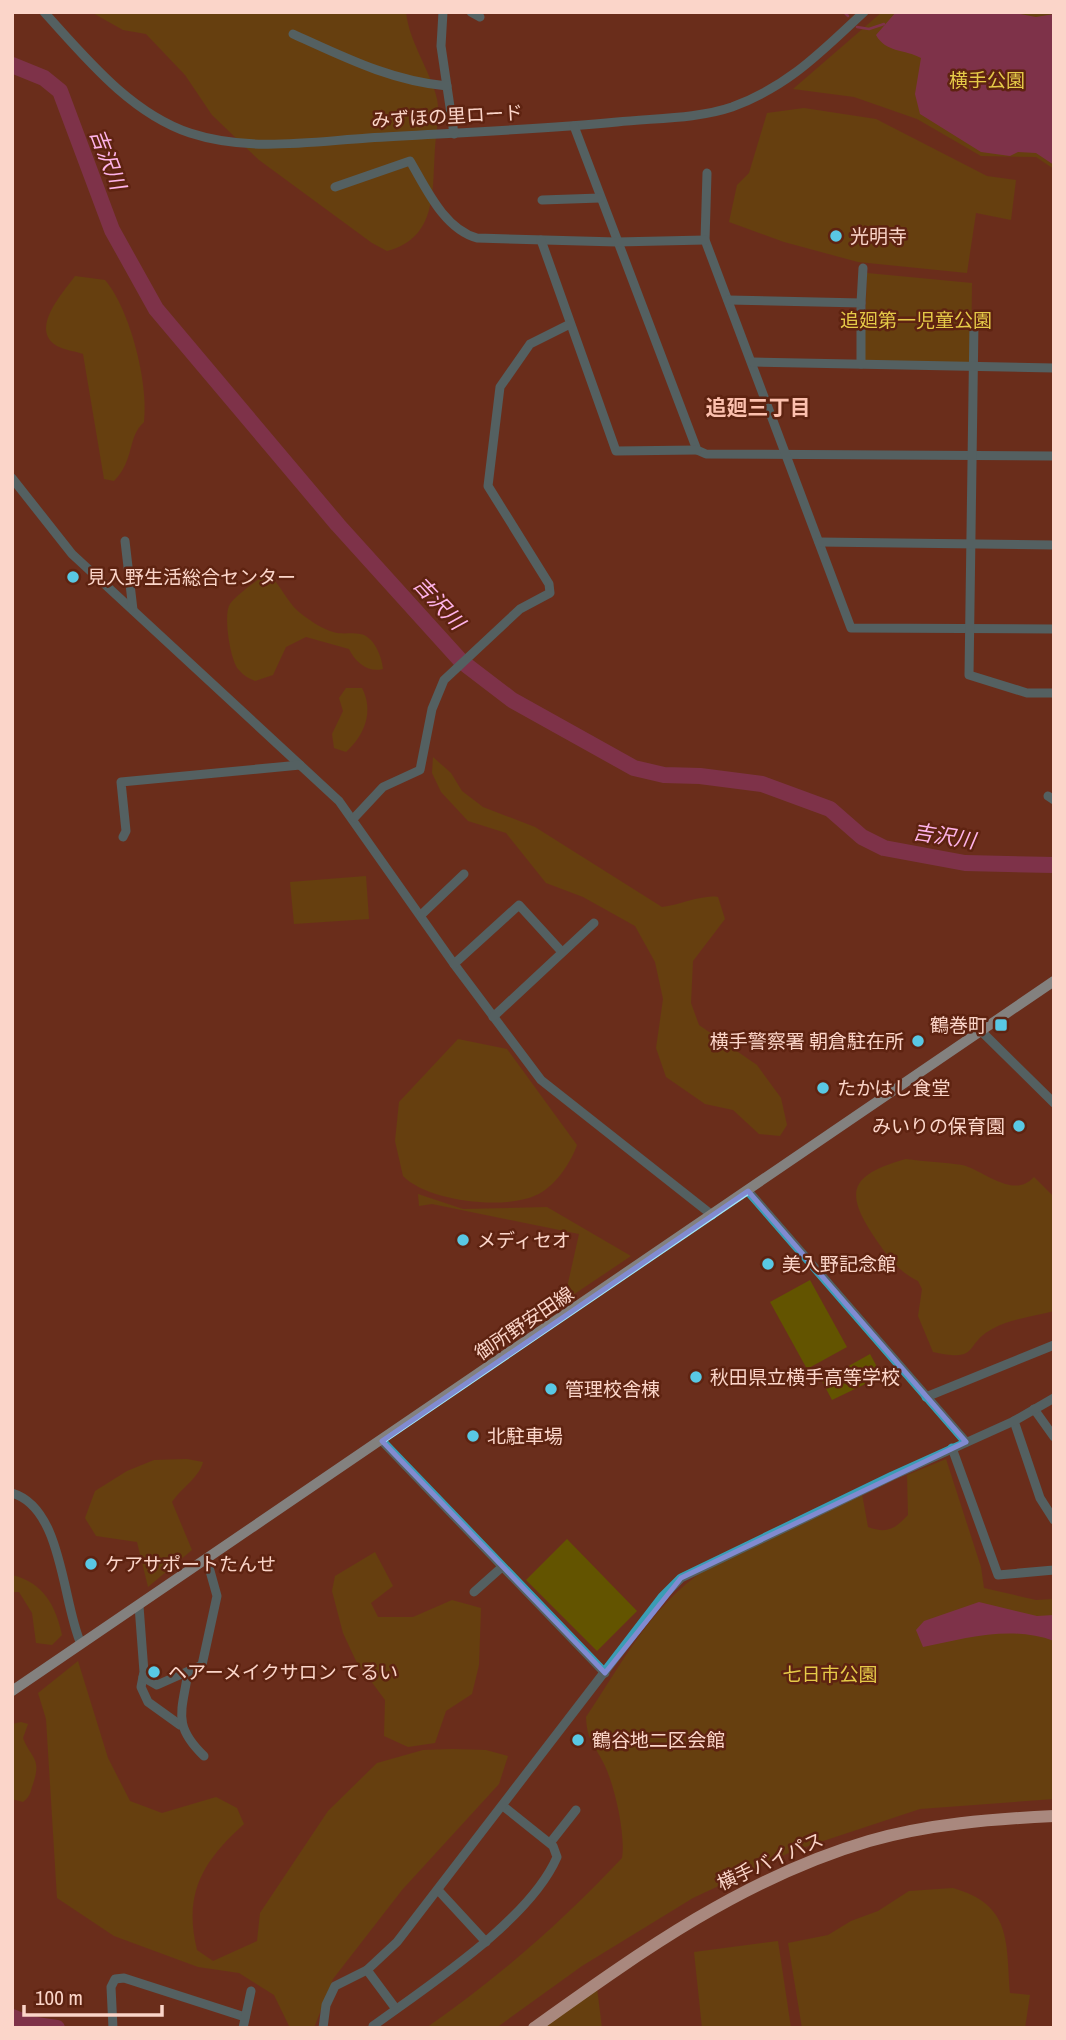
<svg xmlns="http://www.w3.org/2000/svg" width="1066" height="2040" viewBox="0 0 1066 2040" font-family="'Archivo Narrow','Noto Sans JP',sans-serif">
  <rect width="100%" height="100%" fill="#6a2e1c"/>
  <g fill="#635400">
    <path d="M91,12H406C409,42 430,70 437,99C440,114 436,133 435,148C432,190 438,238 387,251L372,243L259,160L212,115L185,75L146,34L123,30Z"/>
    <polygon points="882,12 1054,12 1054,169 1036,157 981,156 917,119 854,97 793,89"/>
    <polygon points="804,108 876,119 987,176 1016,180 1011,220 976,213 967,273 858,262 784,242 729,222 737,185 749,173 767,113"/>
    <polygon points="867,273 972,283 971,364 864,361"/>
    <path d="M75,276L105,280C130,309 149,384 144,422C127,437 135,460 114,481L104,479L83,354C75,351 64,350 57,346C29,329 63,293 75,276Z"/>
    <path d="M269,574C282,587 288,605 304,616C312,622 323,629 333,632C343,635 351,632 360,634C374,636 382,657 383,669C368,673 355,662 349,649L306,637L286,647L273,675L255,681C248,678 243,675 238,669C230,659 223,614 230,604C234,597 261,576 269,574Z"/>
    <path d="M346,688H362C374,711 365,735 346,752L334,748L332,734L343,711L339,698Z"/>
    <path d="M433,757L451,773L462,791L483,807L535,827L662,907C679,905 704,894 718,897L725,919L693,961L691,1003L699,1025L757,1065L781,1098L787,1125L780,1136L759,1134L733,1110L705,1104L666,1077L656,1048L663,999L655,962L635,926L583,897L546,883L506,833L468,821L441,792L432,773Z"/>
    <polygon points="366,876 369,919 294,924 290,882"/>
    <path d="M458,1039L507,1049L577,1145C571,1162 557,1183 542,1192C511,1212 428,1202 403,1176L395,1141L399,1102Z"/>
    <path d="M906,1159C925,1162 944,1162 962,1165C984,1170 1013,1200 1034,1177L1054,1197V1311C1035,1316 1011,1319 994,1328C962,1344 982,1363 933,1352L918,1316L922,1289L918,1281C898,1271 890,1259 877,1241C843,1192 849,1175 906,1159Z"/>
    <polygon points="418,1194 463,1209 547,1207 631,1256 564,1301 579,1234 432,1204 419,1206"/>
    <polygon points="810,1280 847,1347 807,1369 770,1302"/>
    <polygon points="870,1354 882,1376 832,1400 822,1381"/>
    <path d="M187,1459L203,1462C199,1478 181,1488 172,1502L192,1550L148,1587L137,1542L96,1536L85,1518L95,1491L127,1471L154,1460Z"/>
    <path d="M946,1459L981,1567L984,1588L1036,1600L1054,1599V1799L920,1809L793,1851L693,1898L582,1966L496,2028H426C498,1978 562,1922 622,1858C626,1835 614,1782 603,1762C593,1742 587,1740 586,1717C621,1665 652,1604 705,1570L862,1494L868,1527C887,1534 895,1529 908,1515L907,1475Z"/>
    <polygon points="567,1539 637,1611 597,1651 526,1580"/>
    <polygon points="375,1552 393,1586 371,1603 378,1617 413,1617 452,1600 481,1608 479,1665 472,1694 446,1711 435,1743 408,1747 384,1736 385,1700 356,1661 343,1633 332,1591 335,1576"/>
    <path d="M12,1575C43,1582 56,1606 62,1635L52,1645L36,1643L32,1613L19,1592H12Z"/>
    <path d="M78,1661L108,1758L130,1801L162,1813L216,1797L237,1808L244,1824C203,1861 183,1893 197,1950L213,1961L257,1941L260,1913L328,1811L377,1763L423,1750L452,1749L486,1750L508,1756L499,1784L402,1890L333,1979L314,2028H290L274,1995L239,1973L198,1967L114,1936L57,1898L46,1719L38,1693Z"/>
    <path d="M21,1722L28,1724L23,1738C31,1759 42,1757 33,1784C30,1792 31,1796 23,1802L12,1799V1724Z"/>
    <path d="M953,1888C1012,1905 1006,1941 1010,1993L1030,1995L1025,2028H802L788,1943L828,1935L851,1921L878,1911L909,1891Z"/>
    <polygon points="778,1941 791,2028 702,2028 694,1952"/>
    <polygon points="597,1988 602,2028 547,2028 546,2026"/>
  </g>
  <g fill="#973882">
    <path d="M896,12H1009L1036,17L1054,14V165L1036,153L1018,152L1010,156L981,152L920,114L915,94L921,58C905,49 886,53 876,35Z"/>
    <path d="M979,1602L1037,1616L1054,1615V1641C1011,1625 966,1638 923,1647L916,1630L924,1621Z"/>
  </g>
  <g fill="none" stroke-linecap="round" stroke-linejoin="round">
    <g stroke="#973882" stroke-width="2.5">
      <polyline points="844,12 848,16"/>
      <polyline points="857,27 869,29 884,24"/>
    </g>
    <g stroke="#973882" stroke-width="16">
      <polyline points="12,65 44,78 60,91 112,230 156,309 338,525 461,661 512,700 634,768 664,775 700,776 762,784 830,809 862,837 884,848 965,863 1054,865"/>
      <polyline points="12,2017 29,2024 57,2028"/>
    </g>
    <g stroke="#3a9db5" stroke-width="9">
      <path d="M44,12C85,57 130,113 190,133C248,152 309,142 368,138C451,133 534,130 617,122C654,118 697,119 732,107C789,86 821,52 864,12"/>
      <polyline points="443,12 441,46 454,134"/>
      <polyline points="471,12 480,17"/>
      <path d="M293,34C344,57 391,81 447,86"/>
      <polyline points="574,126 697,450 706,454 1054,456"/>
      <polyline points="707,173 705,240 851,628 1054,629"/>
      <path d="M335,187L410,161C426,188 444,229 477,238L617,242L705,240"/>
      <polyline points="542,200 600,198"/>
      <polyline points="541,240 616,451 697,450"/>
      <polyline points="728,300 861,303 861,364"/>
      <polyline points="861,303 863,268"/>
      <polyline points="974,322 969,675 1027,693 1054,693"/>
      <polyline points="752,362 1054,368"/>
      <polyline points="12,478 72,554 339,801 454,964 541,1080 712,1215"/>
      <polyline points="125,541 133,610"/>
      <polyline points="819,542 1054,545"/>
      <polyline points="1048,796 1054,800"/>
      <polyline points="354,818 383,787 420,770 432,709 444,680 520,609 550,593 549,584 488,486 500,387 530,344 570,324"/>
      <polyline points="123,837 126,831 121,782 300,765"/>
      <polyline points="421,915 464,874"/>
      <polyline points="454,964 519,905 562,952"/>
      <polyline points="493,1017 594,923"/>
      <polyline points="981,1031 1054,1103"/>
      <polyline points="748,1191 966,1442"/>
      <polyline points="926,1397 1054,1345"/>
      <polyline points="1034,1409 1054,1437"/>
      <polyline points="1014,1421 1040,1498 1054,1520"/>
      <polyline points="382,1441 605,1673"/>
      <polyline points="952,1448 998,1575 1054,1570"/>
      <path d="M12,1493C63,1508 62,1602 81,1644"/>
      <polyline points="474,1592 502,1567"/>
      <polyline points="139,1606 144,1672 141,1687 148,1702 180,1725"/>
      <path d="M188,1672C182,1712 172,1725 204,1756"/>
      <polyline points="143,1677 157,1685 202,1665 217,1596 207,1560"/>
      <polyline points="550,1843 576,1810"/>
      <polyline points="438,1890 486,1942"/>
      <polyline points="367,1970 396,2009"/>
      <path d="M373,2026C429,1985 530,1920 557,1857L553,1846L503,1806"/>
      <polyline points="113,2028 111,1987 115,1979 124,1978 245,2017"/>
      <polyline points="243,2028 251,1991"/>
      <polyline points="323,2028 326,2005 335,1986 367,1970 397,1942 662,1597 681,1578 892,1476 1014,1421 1054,1398"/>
    </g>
    <polyline stroke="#a2e6f9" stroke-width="10" points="12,1691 1054,981"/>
    <path stroke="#f7f7f7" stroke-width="12" d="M534,2028C639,1953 743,1878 869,1841C928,1824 992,1819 1054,1816"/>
  </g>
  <path d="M0 0H1066V2040H0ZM748,1191L966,1442L681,1578L605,1673L382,1441Z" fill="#6a2e1c" fill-opacity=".55" fill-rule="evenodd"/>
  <path fill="none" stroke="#818bd1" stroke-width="5" stroke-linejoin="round" d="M748,1191L966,1442L681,1578L605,1673L382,1441Z"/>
  <g fill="#59c8e4" stroke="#5e2311" stroke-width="2.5">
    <circle cx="836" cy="236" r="7"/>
    <circle cx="73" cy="577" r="7"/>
    <rect x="994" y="1018" width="14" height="14" rx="3.5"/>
    <circle cx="918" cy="1041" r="7"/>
    <circle cx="823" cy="1088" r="7"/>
    <circle cx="1019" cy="1126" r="7"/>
    <circle cx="463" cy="1240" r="7"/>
    <circle cx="768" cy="1264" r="7"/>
    <circle cx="696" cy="1377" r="7"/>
    <circle cx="551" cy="1389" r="7"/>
    <circle cx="473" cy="1436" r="7"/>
    <circle cx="91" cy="1564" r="7"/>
    <circle cx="154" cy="1672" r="7"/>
    <circle cx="578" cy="1740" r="7"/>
  </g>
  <g text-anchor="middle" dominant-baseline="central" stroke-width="5" stroke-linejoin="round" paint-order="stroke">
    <g font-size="19" fill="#e5ca48" stroke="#5e2311">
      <text x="987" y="80">横手公園</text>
      <text x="916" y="320">追廻第一児童公園</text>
      <text x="830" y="1674">七日市公園</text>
    </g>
    <g font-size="19" fill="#fbd5c9" stroke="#5e2311">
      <text transform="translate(447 116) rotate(-3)">みずほの里ロード</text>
      <text transform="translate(524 1323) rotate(-34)">御所野安田線</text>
      <text transform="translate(770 1861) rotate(-24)">横手バイパス</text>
    </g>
    <g font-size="19" fill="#fbd5c9" stroke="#5e2311" text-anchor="start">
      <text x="850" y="236">光明寺</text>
      <text x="87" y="577">見入野生活総合センター</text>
      <text x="987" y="1025" text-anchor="end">鶴巻町</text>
      <text x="904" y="1041" text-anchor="end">横手警察署 朝倉駐在所</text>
      <text x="837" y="1088">たかはし食堂</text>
      <text x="1005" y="1126" text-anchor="end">みいりの保育園</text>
      <text x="477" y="1240">メディセオ</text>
      <text x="782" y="1264">美入野記念館</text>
      <text x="710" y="1377">秋田県立横手高等学校</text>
      <text x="565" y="1389">管理校舎棟</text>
      <text x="487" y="1436">北駐車場</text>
      <text x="105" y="1564">ケアサポートたんせ</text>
      <text x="168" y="1672">ヘアーメイクサロン てるい</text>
      <text x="592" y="1740">鶴谷地二区会館</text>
    </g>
    <g font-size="21" font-style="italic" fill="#feb3e9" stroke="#5e2311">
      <text transform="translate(108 159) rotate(69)">吉沢川</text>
      <text transform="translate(439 603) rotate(47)">吉沢川</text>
      <text transform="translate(944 836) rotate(9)">吉沢川</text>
    </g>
    <g font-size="21" font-weight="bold" fill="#fcc0ae" stroke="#5e2311">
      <text x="758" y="407">追廻三丁目</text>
    </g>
  </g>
  <rect width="1066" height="2040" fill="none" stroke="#fbd5c9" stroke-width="28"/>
  <path d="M24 2005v10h138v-10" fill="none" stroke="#fbd5c9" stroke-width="3.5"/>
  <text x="35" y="2005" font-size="21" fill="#fbd5c9" stroke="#5e2311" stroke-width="5" paint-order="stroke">100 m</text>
</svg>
